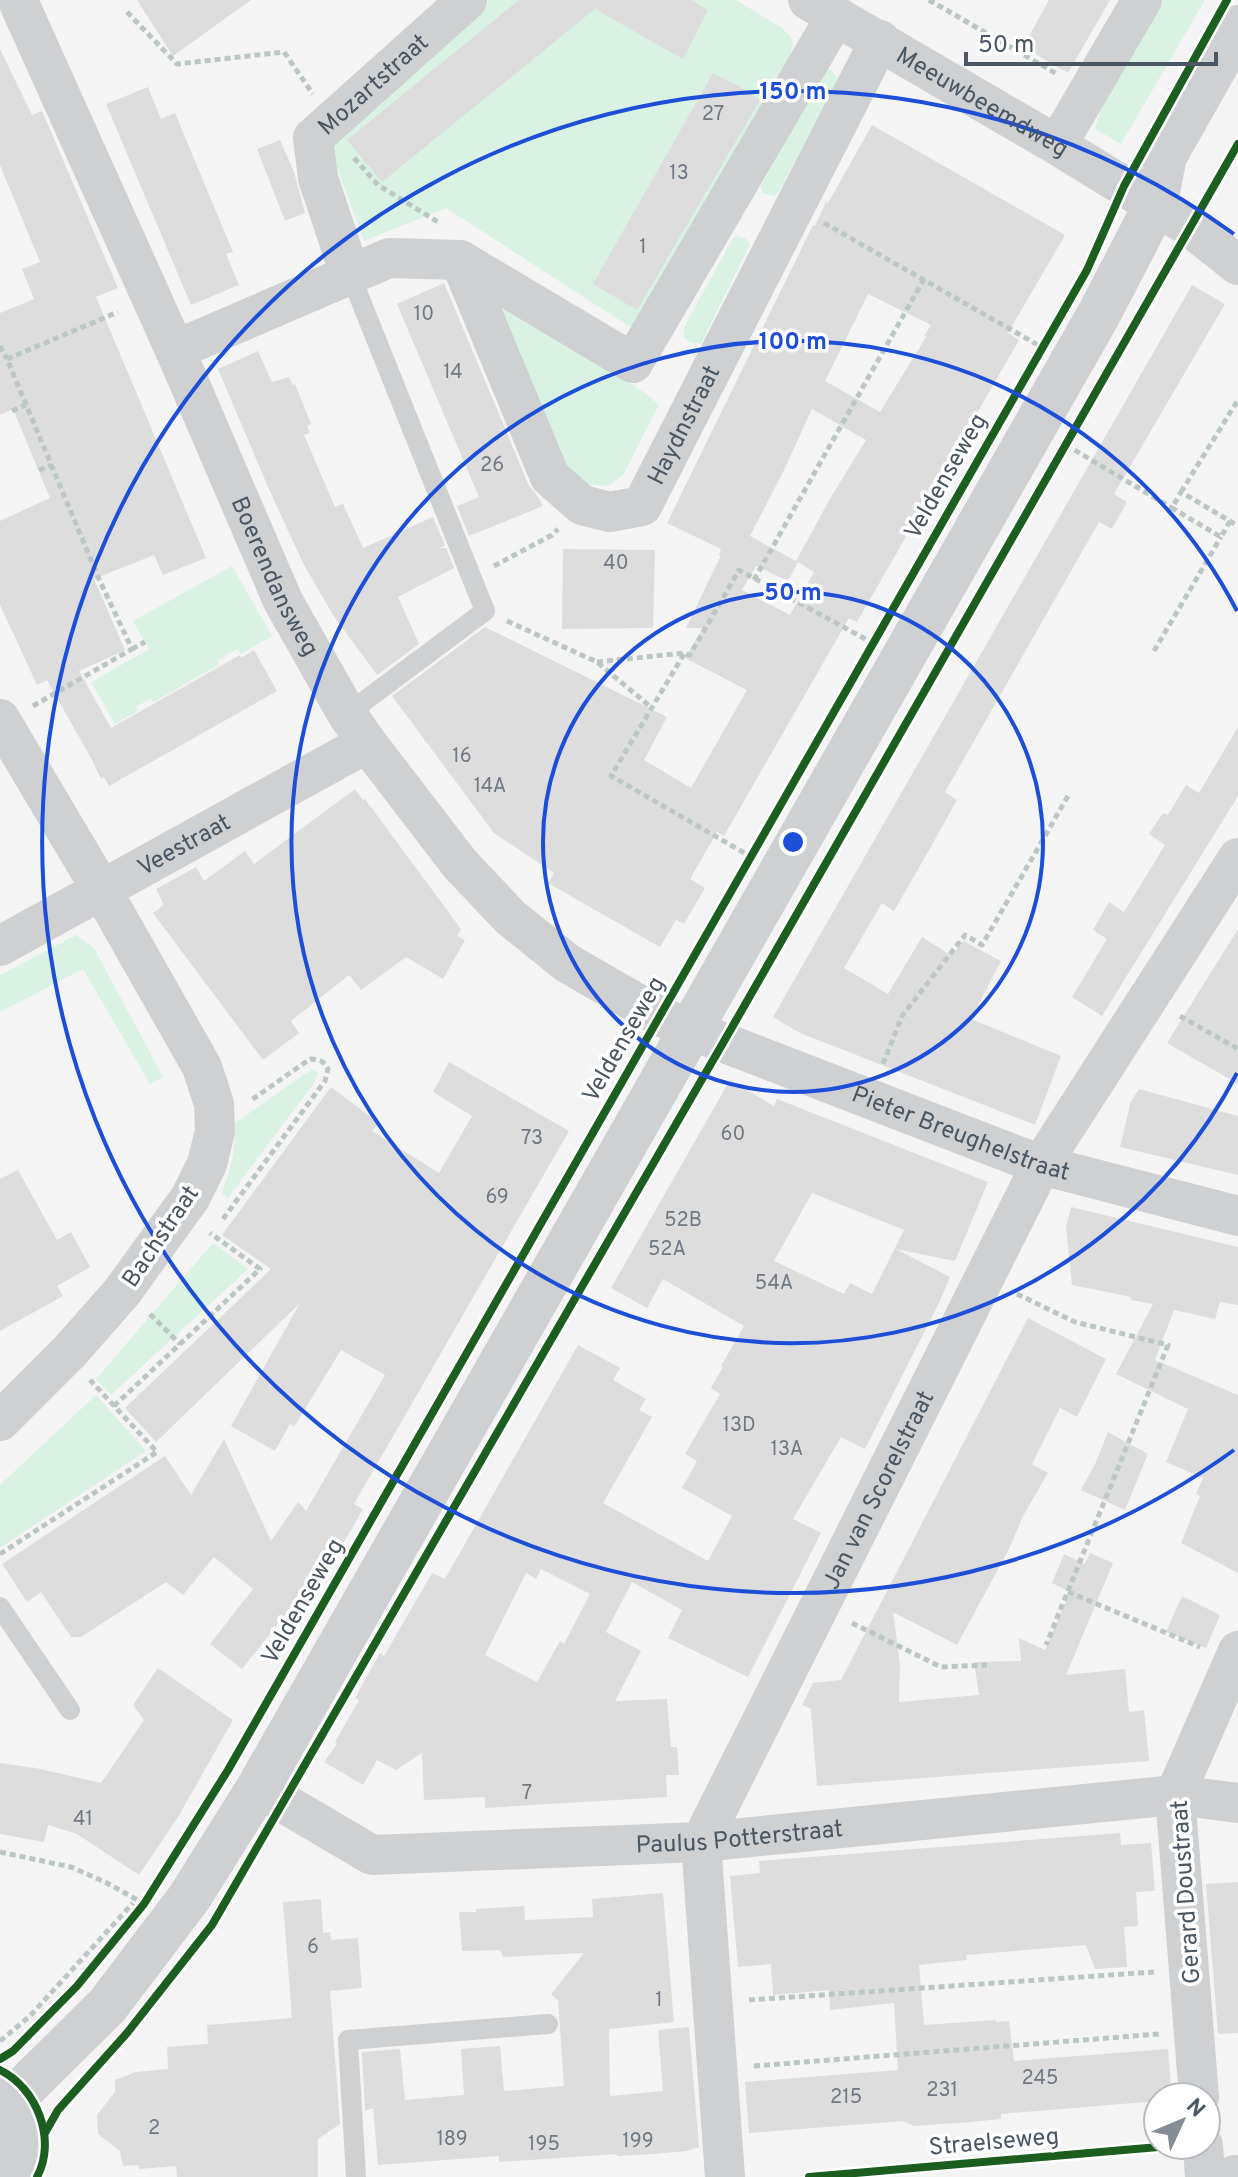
<svg xmlns="http://www.w3.org/2000/svg" width="1238" height="2177" font-family="Overpass,sans-serif">
	<style>
		.green { fill: #d9f2e3 }
		.building { fill: #ddddde; fill-rule: evenodd }
		.lines { fill: none; stroke-linecap: round; stroke-linejoin: round }
		.path { stroke: #bcc7c4; stroke-width: 5; stroke-dasharray: 6 4; stroke-linecap: butt }
		.service { stroke: #ced0d2; stroke-width: 20 }
		.minor { stroke: #ced0d2; stroke-width: 40 }
		.tertiary { stroke: #ced0d2; stroke-width: 44 }
		.cycleway-casing { stroke: #fff; stroke-width: 13 }
		.cycleway { stroke: #1b5e20; stroke-width: 8 }
		.ring { fill: none; stroke: #1d4ed8; stroke-width: 4 }
		.labels { text-anchor: middle; stroke-width: 7; stroke-linejoin: round; paint-order: stroke }
		.number-label { font-size: 20px; fill: #707881 }
		.street-label { font-size: 24px; fill: #4a5661; stroke: #fff }
		.centre { fill: #1d4ed8; stroke: #fff; stroke-width: 4 }
		.ring-label { font-size: 24px; text-anchor: middle; font-weight: bold; fill: #1d4ed8; stroke: #fff; stroke-width: 7; stroke-linejoin: round; paint-order: stroke }
	</style>
	<rect width="100%" height="100%" fill="#f4f4f4"/>
	<!-- green -->
	<path class="green" d="M489,0h247l46,28 8,8 3,9 -4,13 -148,276 -195,-126 -82,33 -36,-98z
		M1164,0h41l-84,144 -26,-15 8,-28z
		M826,70h5l9,12 -64,114 -14,-3 -1,-7 59,-113z
		M736,236l9,2 5,6 -49,100 -11,-2 -6,-5v-10l48,-87z
		M482,287l163,106 14,12 -36,70 -15,11 -31,-3 -18,-22z
		M232,566l40,70 -31,18 -4,-5 -19,11 2,4 -66,38 -3,-4 -15,9 2,4 -23,13 -24,-42 58,-33 -16,-28z
		M76,935l18,13 69,129 -13,7 -67,-115 -83,43v-37z
		M312,1069l6,4 -4,10 -86,115 -6,-5c9,-24 14,-44 13,-70z
		M213,1243l35,26 -137,126 -15,-16z
		M96,1395l50,56 -146,97v-63z"/>
	<!-- building -->
	<path class="building" d="M137,0h114l-78,56z
		M519,0h172l17,10 -25,49 -88,-50 -213,173 -35,-42z
		M1049,0h61l-42,73 -45,-26z
		M0,49l32,66 10,-4 76,177 -22,9 110,261 -43,17 -9,-20 -60,24 31,71 -46,21 32,57 129,-73 1,3 13,-8 23,41 -168,95 -5,-9 -3,2 -9,-19 -45,-80 -10,5 -37,-80v-84l50,-23 -37,-89 -13,6v-102l34,-14 -12,-30 18,-7 -40,-97z
		M713,73l20,11 1,-1 26,17 -123,210 -44,-26z
		M148,87l13,32 14,-6 58,139 -7,2 13,31 -48,20 -85,-201z
		M872,125l193,110 -57,98 11,7 -162,282 -8,-4 -125,218 -7,-4 -27,47 15,9 -21,36 -8,-4 -16,27 -112,-64 6,-10 -60,-40 -102,-137 93,-69 182,90 -23,43 47,28 56,-98 -62,-32 18,-30h-17l35,-73h-2l2,-6 -54,-26 146,-298 2,1 11,-24 2,1zM868,294l63,31 -7,11 2,1 -46,75 -55,-31zM812,409l54,31 -35,57 -35,64 -46,-25 34,-66zM798,562l16,10 -24,43 -48,-25 14,-24 32,15z
		M280,140l14,32 11,41 -20,8 -28,-72z
		M444,283l85,203 10,12 4,8 -74,30 -12,-30 22,-9 -82,-193z
		M1192,285l33,19 -111,190 13,8 -15,27 -13,-7 -154,270 12,8 -29,52 -34,59 -12,-8 -38,65 44,26 34,-57 30,19 11,-15 38,20 -30,58 90,37 -26,69 -235,-92 -27,-16z
		M258,351l14,31 17,-5 4,8 2,-1 16,40 -4,2 3,7 -6,2 31,72 8,-3 20,44 70,-31 12,29 -6,2h7l8,20 -56,29 21,47 -42,31 -44,-60 -30,-52 -35,-76 -50,-118z
		M563,549l92,1 -2,78 -91,1z
		M1238,727v69l-136,220 -30,-19 35,-58 -14,-9 16,-28 15,10 41,-67 -16,-11 14,-21 5,2 18,-30 13,8z
		M355,789l8,11 2,-1 96,130 -4,7 8,4 -22,39 -37,-22 -45,33 -12,-15 -58,46 8,12 -36,27 -110,-147 11,-8 -8,-16 40,-22 8,14 41,-30 9,13z
		M1238,929v155l-71,-41z
		M449,1062l120,69 -215,373 9,5 -49,85 -7,-6 -65,81 -32,-25 43,-55 -39,-32 -31,38 -17,-13 -85,55h-10l-30,-45 -14,10 -25,-38 163,-108 26,39 33,-56 47,102 27,-39 8,9 79,-136 -44,-25 -47,77 -4,-3 -15,27 -44,-25 69,-123 -144,139 -31,-34 146,-139 -49,-34 109,-148 48,36 -7,8 67,42 33,-57 -39,-24z
		M730,1080l44,26 3,-7 211,83 -33,79 -59,-12 54,28 -11,26 -74,146 -24,-12 -48,82 28,14 -73,144 -80,-39 14,-28 -50,-28 -26,50 35,19 -26,50 52,-2 4,48h6l2,28h-13l1,22 -182,11v-11l-61,3 -2,-47 -26,17 -19,-10 -14,25 -39,-23 13,-18 -2,-2 24,-42 -4,-2 25,-45 4,3 48,-83 13,6 133,-234 42,23 -7,12 33,19 -7,11 13,7 -49,86 105,58 24,-45 -50,-28 15,-27 -12,-7 35,-60 -9,-6 12,-21 -2,-1 23,-40 -81,-47 -16,29 -36,-20zM812,1193l92,37 -32,64 -22,-11 -6,11 -70,-33zM541,1569l49,25 -26,50 -4,-3 -23,41 -52,-27 41,-82 10,6z
		M1139,1089l99,27v59l-118,-28 11,-46z
		M18,1170l39,70 14,-8 19,35 -33,19 6,10 -63,35v-152z
		M1071,1207l167,40v58l-18,-3 -5,17 -41,-9 -19,50 83,35v178l-57,-30 19,-47 -4,-2 7,-16 -37,-16 22,-53 -72,-35 37,-70 -22,-4v-3l-59,-12 -6,-58z
		M1028,1318l78,41 -29,58 -17,-9 -28,56 16,9 -25,43 -14,33 -52,96 -64,-33 7,52 -1,38 80,-7 -5,-33 47,-1 -2,-23 26,12 25,-58 -18,-9 12,-29 21,10 5,-11 23,10 -47,112 59,-6 4,43 15,-2 5,51 -332,25 -6,-77 -9,-4 11,-22 28,-3z
		M1108,1432l40,22 -23,56 -44,-20 15,-28z
		M1182,1596l38,19 -14,33 -40,-16z
		M158,1668l75,52 -55,97 -39,58 -62,-41 -29,-9 -4,17 -44,-8v-71l36,5 65,15 43,-63 -11,-15z
		M1120,1833l1,12 30,-2 4,48 -19,1 2,34 -14,1 3,40 -32,2 -9,-24 -120,10 1,5 -48,5 5,60 72,-5v2l13,-1 5,40 154,-12 4,48h-14v4l-157,13v5l-30,3 -57,4 -11,-5 -154,12 -4,-51 153,-12 -4,-67 -64,7 -1,-20 -56,5 -2,-31 -33,3 -8,-91 30,-3 -1,-12z
		M1238,1882v151l-20,1 -12,-150z
		M663,1893l11,129 -65,7 1,67 53,-5 -5,-61 31,-3 10,120 -12,4 -35,3 -35,2v-2l-118,8v-6l-121,9 -5,-57 -8,3 -3,-59 38,-3 5,51 59,-5 -3,-46 39,-3 4,45 60,-5 -6,-86 -7,-6 33,-41 -81,4 -3,-7 -38,1 -3,-39h17v-3l48,-3 1,14 68,-3 -1,-18z
		M321,1899l2,34 7,-1 1,8 27,-2 4,50 -32,3 10,133 -22,15v38h-141l-1,-11 -37,3v-4l-16,1 -3,-15 -22,-17 -1,-19 18,-23v-12l21,-8 32,-3 -1,-22 41,-3 -1,-19 85,-7 -9,-116z"/>
	<g class="lines">
		<!-- path -->
		<path class="path" d="M929,0l128,74
			M127,12l50,52 107,-12 29,42
			M354,158l24,27 60,37
			M824,223l214,122
			M0,346l7,13
			M12,411l14,-6
			M1066,445l106,63
			M39,470l12,-5
			M1181,492l57,-92
			M1230,521l-9,16 -49,-29 9,-16 49,29 8,5
			M494,566l58,-31 6,-6
			M754,580l170,-301
			M507,621l90,41 55,46
			M132,649l13,-7
			M1154,651l67,-114
			M684,654l-73,122 135,78
			M597,662l87,-9 6,2 49,-85 130,71
			M33,706l99,-57 -33,-70 -92,-220 111,-47
			M1180,1016l58,33
			M883,1064l19,-48 63,-81 17,10 86,-149
			M223,1219l102,-138 3,-12c-4,-8 -9,-10 -18,-10l-60,42
			M1017,1294l58,28 93,23 -122,300
			M150,1314l30,30
			M114,1406l146,-137 -50,-36
			M0,1554l157,-102 -67,-72
			M1068,1592l132,55
			M852,1623l89,44 46,-2
			M0,1852l71,15 36,16 34,19
			M749,2000l405,-28
			M0,2041l29,-24 104,-114
			M754,2066l405,-32"/>
		<!-- service -->
		<path class="service" d="M347,714l138,-103 -135,-337
			M0,1607l70,103
			M356,2177l-8,-137 200,-16"/>
		<!-- minor -->
		<g class="minor">
			<path id="s1" d="M808,0l249,145 133,82 48,38"/>
			<path id="s2" d="M18,1l157,349 108,251 64,113 20,29 93,121 50,53 57,46 92,53 32,14 350,135 197,51"/>
			<path d="M1057,145l85,-145"/>
			<path id="s3" d="M460,260l90,217 32,28 28,7 32,-6 238,-466"/>
			<path id="s4" d="M350,274l-32,-96 -5,-40 154,-138"/>
			<path d="M175,350l214,-92 71,2 173,103 203,-347"/>
			<path d="M0,719l101,170 101,178 12,37 1,27 -8,33 -17,34 -68,94 -52,59 -70,70"/>
			<path id="s5" d="M0,946l367,-203"/>
			<path id="s6" d="M258,1788l114,67 329,-13 474,-47 63,8"/>
			<path d="M1199,2097l-24,-302 63,-144"/>
			<path d="M1203,2145l2,32"/>
			<path id="s7" d="M725,2177l-24,-335 340,-677 197,-307"/>
		</g>
		<!-- tertiary -->
		<path class="tertiary" d="M0,2100c23,19 25,54 6,77
			M4,2103l20,-15 83,-82 82,-108 69,-110 841,-1474 56,-108 10,-50 73,-129
			M1235,2177h3"/>
		<!-- cycleway casing -->
		<g class="cycleway-casing">
			<path id="cycleway" d="M0,2059l13,-8 64,-65 67,-82 84,-134 859,-1500 37,-84 103,-186
				M0,2070c37,18 57,70 37,107
				M45,2133l13,-23 69,-77 85,-108 511,-882 515,-899
				M809,2177l373,-32"/>
		</g>
		<!-- cycleway -->
		<use href="#cycleway" class="cycleway"/>
	</g>
	<!-- distance rings -->
	<g class="ring">
		<circle cx="793" cy="842" r="250"/>
		<path d="M1237 1073A501 501 0 1 1 1237 611"/>
		<path d="M1234 1450A751 751 0 1 1 1234 234"/>
	</g>
	<g class="labels">
		<!-- number labels -->
		<g class="number-label">
			<text x="713" y="120">27</text>
			<text x="679" y="179">13</text>
			<text x="643" y="253">1</text>
			<text x="424" y="320">10</text>
			<text x="453" y="378">14</text>
			<text x="492" y="471">26</text>
			<text x="616" y="569">40</text>
			<text x="462" y="762">16</text>
			<text x="490" y="792">14A</text>
			<text x="733" y="1140">60</text>
			<text x="532" y="1144">73</text>
			<text x="497" y="1203">69</text>
			<text x="683" y="1226">52B</text>
			<text x="667" y="1255">52A</text>
			<text x="774" y="1289">54A</text>
			<text x="739" y="1431">13D</text>
			<text x="787" y="1455">13A</text>
			<text x="527" y="1799">7</text>
			<text x="83" y="1825">41</text>
			<text x="313" y="1953">6</text>
			<text x="659" y="2006">1</text>
			<text x="1040" y="2084">245</text>
			<text x="942" y="2096">231</text>
			<text x="846" y="2103">215</text>
			<text x="154" y="2134">2</text>
			<text x="452" y="2145">189</text>
			<text x="638" y="2147">199</text>
			<text x="544" y="2150">195</text>
		</g>
		<!-- street labels -->
		<g class="street-label">
			<text dy="8" stroke="none"><textPath href="#s4" startOffset="222">Mozartstraat</textPath></text>
			<text dy="8" stroke="none"><textPath href="#s1" startOffset="202">Meeuwbeemdweg</textPath></text>
			<text dy="8" stroke="none"><textPath href="#s3" startOffset="430">Haydnstraat</textPath></text>
			<text transform="translate(945 476) rotate(-60)" y="8">Veldenseweg</text>
			<text dy="8" stroke="none"><textPath href="#s2" startOffset="630">Boerendansweg</textPath></text>
			<text dy="8" stroke="none"><textPath href="#s5" startOffset="210">Veestraat</textPath></text>
			<text transform="translate(623 1039) rotate(-60)" y="8">Veldenseweg</text>
			<text dy="8" stroke="none"><textPath href="#s2" startOffset="1550">Pieter Breughelstraat</textPath></text>
			<text transform="translate(160 1236) rotate(-56)" y="8">Bachstraat</text>
			<text dy="8" stroke="none"><textPath href="#s7" startOffset="730">Jan van Scorelstraat</textPath></text>
			<text transform="translate(302 1601) rotate(-60)" y="8">Veldenseweg</text>
			<text dy="8" stroke="none"><textPath href="#s6" startOffset="500">Paulus Potterstraat</textPath></text>
			<text transform="translate(1185 1892) rotate(-94)" y="8">Gerard Doustraat</text>
			<text transform="translate(994 2141) rotate(-5)" y="8">Straelseweg</text>
		</g>
	</g>
	<circle cx="793" cy="842" r="12" class="centre"/>
	<g class="ring-label">
		<text x="793" y="99">150 m</text>
		<text x="793" y="349">100 m</text>
		<text x="793" y="600">50 m</text>
	</g>
	<!-- north arrow -->
	<g transform="translate(1182 2121) rotate(46)"><circle r="38" fill="#ffffff" stroke="#b7bbc0" stroke-width="2"/>
	<path d="M0-6L14 30L0 20L-14 30Z" fill="#868d94"/>
	<text y="-12" font-size="22" font-weight="bold" text-anchor="middle" fill="#4a5661">N</text>
	</g>
	<!-- scale -->
	<path d="M966 52v12h250v-12" fill="none" stroke="#4a5661" stroke-width="4"/>
	<text x="978" y="52" font-size="24" fill="#4a5661" stroke="#ffffff" stroke-width="6" paint-order="stroke">50 m</text>
</svg>
